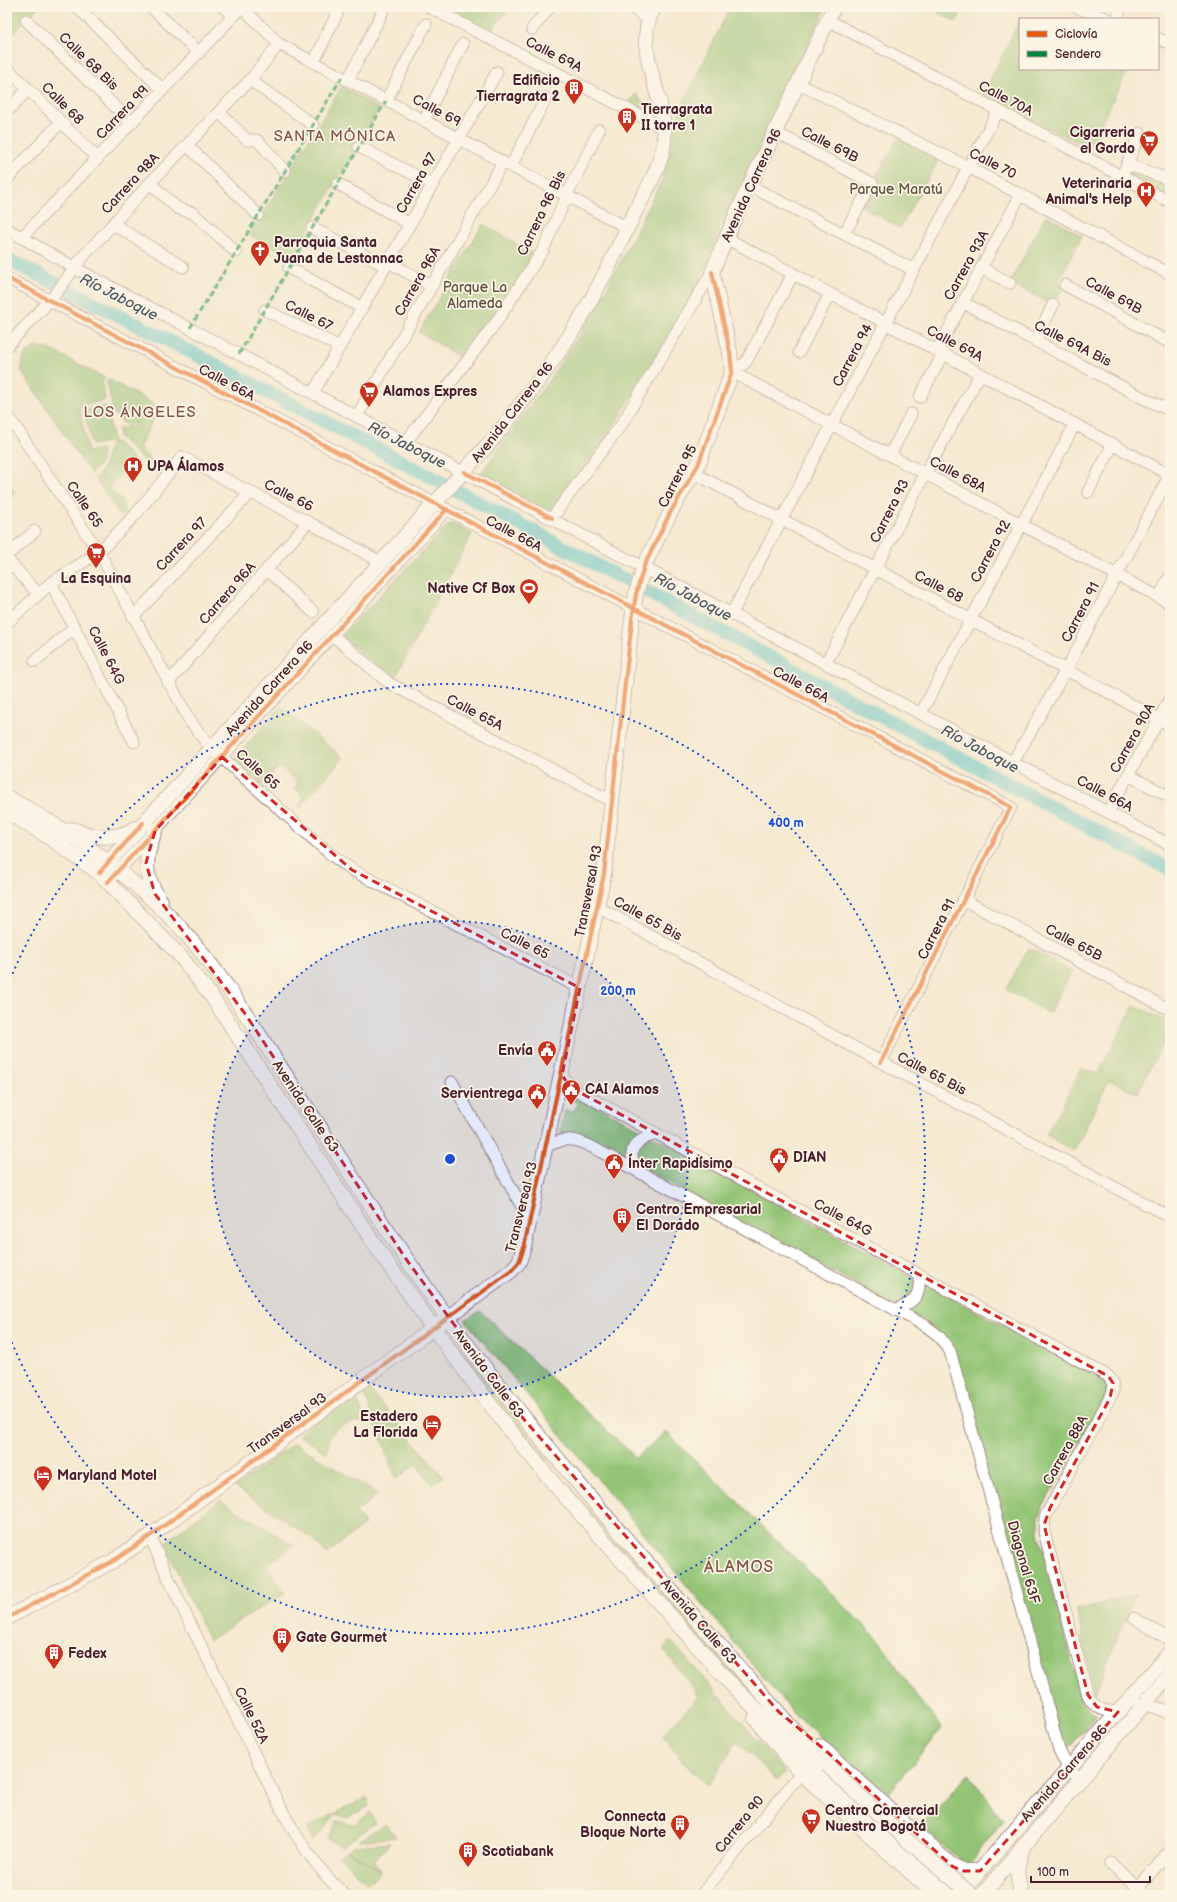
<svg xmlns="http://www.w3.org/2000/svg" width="1177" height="1902" font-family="'Balsamiq Sans',sans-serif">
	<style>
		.green { fill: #93c474; stroke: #6e7250 }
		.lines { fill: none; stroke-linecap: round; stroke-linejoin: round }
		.river { stroke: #54c2c8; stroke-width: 14 }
		.minor-casing { stroke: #a0847e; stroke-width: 13 }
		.major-casing { stroke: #a0847e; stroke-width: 16 }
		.minor { stroke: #fff; stroke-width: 11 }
		.major { stroke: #fff; stroke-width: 14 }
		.major-bridge-casing { stroke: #a0847e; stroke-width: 16; stroke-linecap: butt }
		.major-bridge { stroke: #fff; stroke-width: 14 }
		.quiet { stroke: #00873e; stroke-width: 3; stroke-dasharray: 6 3; stroke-linecap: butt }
		.cycleway-casing { stroke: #fcf5e5; stroke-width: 6 }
		.cycleway { stroke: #e8590c; stroke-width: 4 }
		.marked { fill: none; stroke: #d62828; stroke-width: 3; stroke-dasharray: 8 5; stroke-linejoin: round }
		.ring { fill: none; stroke: #1d4ed8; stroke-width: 2; stroke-dasharray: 2 4 }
		.labels { text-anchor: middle; stroke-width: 3.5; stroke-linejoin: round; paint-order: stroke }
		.street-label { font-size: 14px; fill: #4a1f2b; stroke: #fcf5e5 }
		.poi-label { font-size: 14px; font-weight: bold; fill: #4a1f2b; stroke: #fcf5e5; text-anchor: start }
		.park-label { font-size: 14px; fill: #605141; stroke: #fcf5e5 }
		.neighbourhood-label { font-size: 15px; letter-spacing: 1px; fill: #835545; stroke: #fcf5e5 }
		.water-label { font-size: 15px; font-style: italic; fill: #4e5862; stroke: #fcf5e5 }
		.quarter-label { font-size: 16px; letter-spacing: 1px; fill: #835545; stroke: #fcf5e5 }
		.centre { fill: #1d4ed8; stroke: #fcf5e5; stroke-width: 2 }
		.ring-label { font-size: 12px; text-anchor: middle; font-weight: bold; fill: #1d4ed8; stroke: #fcf5e5; stroke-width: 3.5; stroke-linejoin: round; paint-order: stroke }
	</style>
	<rect width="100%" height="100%" fill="#fcf5e5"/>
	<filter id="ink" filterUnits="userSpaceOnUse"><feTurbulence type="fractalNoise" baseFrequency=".025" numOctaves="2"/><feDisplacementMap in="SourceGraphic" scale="8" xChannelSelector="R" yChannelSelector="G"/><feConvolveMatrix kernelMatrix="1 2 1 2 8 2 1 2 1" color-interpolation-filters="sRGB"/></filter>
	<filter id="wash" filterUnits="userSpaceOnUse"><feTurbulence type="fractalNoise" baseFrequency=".012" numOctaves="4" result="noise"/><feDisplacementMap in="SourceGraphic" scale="16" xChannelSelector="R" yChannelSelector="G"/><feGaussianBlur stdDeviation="0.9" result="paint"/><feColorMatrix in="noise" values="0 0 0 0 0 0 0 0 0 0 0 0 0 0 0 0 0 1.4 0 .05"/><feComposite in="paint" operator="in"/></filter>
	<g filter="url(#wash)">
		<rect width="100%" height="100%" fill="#f5ead2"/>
		<!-- green -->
		<path class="green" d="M7,7h31l-31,33z
			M459,7h51l-21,26 -35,-19z
			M730,7h96l-105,222 -25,61 -83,137 -30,43 -34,41 -67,-33 -1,-5 68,-93 44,-65 69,-135 19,-72z
			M941,7h23l-8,15 -18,-9z
			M1020,19v50h102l5,3 -38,76 -107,-52z
			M342,86l37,23 -87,148 -42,-22z
			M636,94l9,11 -8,7 -9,-10z
			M901,134l41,20 -42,74 -41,-23z
			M1130,170l40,16v12l-42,-23z
			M1046,215l36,21 -24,45 7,4 -12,20 -43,-22z
			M483,224l51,30 -39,66 -32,39 -44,-27z
			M36,347l14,2 55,29 -3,4 3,18 -26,6 9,46 14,-3 -1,13 -10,12 -69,-102c-1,-13 2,-20 14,-25z
			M108,379l51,28 -20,41 24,23 -5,3 -39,-37 -1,-8 15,-2 3,-4v-7l-1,7 -8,3 -6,-5 1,-7 -5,2 -3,-2 -7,-32z
			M106,406l7,35 -21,4 -8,-35z
			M116,442l18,17 -25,28 15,16 -2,3 4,7 -5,3 -26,-38c12,-9 9,-23 16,-35z
			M7,481l9,13 -9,8z
			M452,524l20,10 -77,144 -11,-5 -43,-37 107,-111z
			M281,706l62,52 -43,49 -1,-1 5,-9 -10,-9 4,-6 -19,-16 -17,19 -23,-20 -4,-7z
			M1029,948l43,24 -23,41 -43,-23z
			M1134,1005l36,18v7l-33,63 -28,-13 -35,71 -28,-16 36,-67 16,6z
			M571,1092l536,290 3,7 -67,118 -4,11v15l43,169 9,10 7,3 -33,36 -115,-408 -31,-25 -336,-182 -12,-3 -11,2 5,-26 7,4 6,-9 -9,-7z
			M480,1311l156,147 30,-26 212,207 42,62 22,27 -54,66 -94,-80 -329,-394z
			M458,1344l90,115 -4,3 -44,-53 -47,-61z
			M369,1389l74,88 -11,8 -16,-21 -20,15 -32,-86z
			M354,1392l12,30c-16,0 -31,1 -37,18 -1,5 -1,9 -2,13l-29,-18z
			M294,1443l84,51 -22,18 9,12 -38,30 -14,-15 -78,-52z
			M566,1486l29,30 6,2 212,242 -81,-84 -168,-189z
			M220,1500l73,45 -26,20 18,28 -76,47 -45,-97z
			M1135,1595l-41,100 -17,-85z
			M670,1640l116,133 -9,8 -40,-40 -28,45c-18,-13 -32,-32 -47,-50l37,-40 -36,-47z
			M969,1774l34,46 -32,42h-9l-41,-36z
			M367,1797l2,9 -22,12 -11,-4 -23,27 -6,-13z
			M370,1812l5,11 -33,24 -15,-8 10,-18 18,4z
			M385,1824l11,13 -37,4z
			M390,1843l-16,18 6,9 -32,-20 5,-4z
			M347,1850l34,22 -13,11 -9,-7 -20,-20z"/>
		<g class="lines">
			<!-- river -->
			<path class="river" d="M7,259l186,94 240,125 737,392"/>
		</g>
	</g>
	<g filter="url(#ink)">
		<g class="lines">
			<!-- minor casing -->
			<g class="minor-casing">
				<path id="minor" d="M77,7l86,83
					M151,7l48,46
					M223,7l11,9
					M242,7l37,37 349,184
					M429,7l235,121
					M632,7l16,13
					M1076,7l32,12
					M1117,19l4,-12
					M26,20l106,103
					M828,20l342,182
					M532,29l18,-22
					M1158,39l12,4
					M314,62l26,-55
					M7,68l91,91
					M250,80l63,45
					M348,80l37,-73
					M799,84l169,83 202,107
					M386,101l40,-77
					M7,112l21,-23
					M219,112l28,28h9l4,3 25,28
					M424,120l39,-76
					M775,132l97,51 -28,51
					M187,145l71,70
					M359,147l74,37
					M1127,164l43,16
					M511,166l35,-68
					M1122,176l18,-43
					M7,179l54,-57
					M150,183l27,25 16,5 43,39
					M338,184l72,40
					M750,186l164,84
					M113,224l70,43
					M312,228l74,38
					M7,229l68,39 1095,577
					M22,237l220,-230
					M726,238l444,237
					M388,262l44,24
					M289,268l73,40
					M981,268l29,15
					M793,274l-47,88 -14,10 438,231
					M7,278l1004,529 -130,255
					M1065,285l105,58
					M962,302l185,98 23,10
					M265,310l75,37
					M1035,341l18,-36
					M7,346l47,-50 27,-37 69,-76 100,-103 29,-36
					M937,351l84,-157
					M799,352l31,-58
					M313,393l184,-321
					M920,397l23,-43
					M7,414l93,140 90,167 19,25 121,108 22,16 228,118
					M357,416l146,-254
					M406,442l91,-121 46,-71 24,-55 32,-65
					M890,455l21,-41
					M694,473l476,252
					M1088,492l25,-48
					M552,518l69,-93 91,-153
					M7,555l28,-24
					M7,559l31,35
					M267,570l46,42
					M51,583l83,159
					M1159,597l11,-21
					M732,613l266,-502
					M133,617l118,-125
					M7,623l44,-40 48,-31 36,-37 47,-58 126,65 73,40
					M332,635l57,48 224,119
					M35,661l40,-34
					M826,663l99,-189 55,-100
					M168,683l140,-161
					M921,713l154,-289
					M1013,762l53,-92 104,-195
					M1128,775l42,22
					M1108,812l62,-113
					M108,882l339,-373
					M964,900l206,110
					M598,907l283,155 289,155
					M562,1075l6,9 11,8 529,284 5,7v9l-68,125 -1,15 44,163c7,14 15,16 30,17
					M452,1082l78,139
					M547,1146c19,-9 26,-8 45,1l334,179 13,10 11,15c37,133 74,266 109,399l9,18 13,11
					M640,1172c-17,-21 -5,-32 17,-38
					M895,1310c20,-9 26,-13 24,-35
					M150,1536c26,63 58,123 88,184 30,61 56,129 107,175
					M1134,1618l36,22
					M1138,1704h6l26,9
					M1110,1863l28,24
					M701,1895l100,-122
					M1132,1895l38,-45"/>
			</g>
			<!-- major casing -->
			<g class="major-casing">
				<path id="major" d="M7,797c63,34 120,75 170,127 41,44 73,97 106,147 59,89 115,180 178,265 106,143 228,273 344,407l22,22
					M7,812l43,26 49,35 28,28 54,56 31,40 163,248 55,79 77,103 48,58 173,196 93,93 78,74 56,47
					M72,829c23,9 42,12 64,-1
					M155,831c-11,28 -12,45 6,70
					M103,868l392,-431c33,-41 65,-83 91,-128 18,-32 34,-65 49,-97 10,-20 24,-42 28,-64 9,-49 -34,-93 -9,-141
					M7,1618l106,-57 37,-25 361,-265 8,-9 5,-15 80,-373 28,-254 4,-26 8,-28 26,-53 28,-48 34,-93 -2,-20 -18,-80 27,-64 95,-201
					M755,1718l46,55 126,114 7,8
					M820,1746l132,120 10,5h18
					M959,1895l211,-243
					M982,1895l188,-221
					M1021,1895l-4,-24 5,-21"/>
			</g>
			<!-- minor -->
			<use href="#minor" class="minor"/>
			<!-- major -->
			<use href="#major" class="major"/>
			<!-- major-bridge casing -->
			<g class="major-bridge-casing">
				<path id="major-bridge" d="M827,1765l81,76 64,54"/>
			</g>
			<!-- major-bridge -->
			<use href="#major-bridge" class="major-bridge"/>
			<!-- quiet -->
			<path class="quiet" d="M190,328l152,-251
				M239,354l147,-253"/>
			<!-- cycleway casing -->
			<g class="cycleway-casing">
				<path id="cycleway" d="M7,278l1004,529 -130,255
					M464,472l88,46
					M99,873l44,-50
					M108,882l339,-373
					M7,1618l106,-57 37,-25 361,-265 8,-9 5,-15 80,-373 28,-254 4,-26 8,-28 26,-53 28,-48 34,-93 -2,-20 -18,-80"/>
			</g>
			<!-- cycleway -->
			<use href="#cycleway" class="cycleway"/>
		</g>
	</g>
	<!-- marked area -->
	<path d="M0 0H1177V1902H0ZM222,757l130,113 228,118 -18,87 4,6 13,11 529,284 5,7 -3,15 -60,110 -6,17 44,170 9,12 21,5 -138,159h-18l-10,-5 -127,-116 -46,-38 -257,-295 -116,-158 -160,-244 -91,-121 -9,-31 9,-32z" fill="#f5ead2" fill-opacity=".55" fill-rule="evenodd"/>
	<path class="marked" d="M222,757l130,113 228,118 -18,87 4,6 13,11 529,284 5,7 -3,15 -60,110 -6,17 44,170 9,12 21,5 -138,159h-18l-10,-5 -127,-116 -46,-38 -257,-295 -116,-158 -160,-244 -91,-121 -9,-31 9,-32z"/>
	<!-- distance rings -->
	<circle cx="450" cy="1159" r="238" fill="#1d4ed8" fill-opacity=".12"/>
	<g class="ring">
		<circle cx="450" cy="1159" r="238"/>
		<path d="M8 985A475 475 0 1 1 8 1333"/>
	</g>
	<!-- icons -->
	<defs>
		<g id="building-pin" transform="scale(1)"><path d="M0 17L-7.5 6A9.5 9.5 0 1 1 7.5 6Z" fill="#c8321e" stroke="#fcf5e5"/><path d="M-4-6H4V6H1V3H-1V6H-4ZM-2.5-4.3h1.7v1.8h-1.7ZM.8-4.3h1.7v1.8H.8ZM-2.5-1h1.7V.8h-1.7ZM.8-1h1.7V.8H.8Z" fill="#fff"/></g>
		<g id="supermarket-pin" transform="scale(1)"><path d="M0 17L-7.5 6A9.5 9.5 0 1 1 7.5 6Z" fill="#c8321e" stroke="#fcf5e5"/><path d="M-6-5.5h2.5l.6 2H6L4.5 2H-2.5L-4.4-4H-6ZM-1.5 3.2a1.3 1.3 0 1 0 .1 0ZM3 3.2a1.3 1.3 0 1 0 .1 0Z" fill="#fff"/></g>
		<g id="hospital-pin" transform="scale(1)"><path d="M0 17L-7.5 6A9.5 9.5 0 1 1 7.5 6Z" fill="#c8321e" stroke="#fcf5e5"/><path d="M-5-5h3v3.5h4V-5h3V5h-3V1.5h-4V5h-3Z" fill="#fff"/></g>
		<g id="church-pin" transform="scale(1)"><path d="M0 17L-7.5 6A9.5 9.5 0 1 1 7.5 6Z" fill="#c8321e" stroke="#fcf5e5"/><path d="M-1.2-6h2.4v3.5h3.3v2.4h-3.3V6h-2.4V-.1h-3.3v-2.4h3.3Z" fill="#fff"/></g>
		<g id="stadium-pin" transform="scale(1)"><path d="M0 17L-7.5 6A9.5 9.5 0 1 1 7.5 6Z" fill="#c8321e" stroke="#fcf5e5"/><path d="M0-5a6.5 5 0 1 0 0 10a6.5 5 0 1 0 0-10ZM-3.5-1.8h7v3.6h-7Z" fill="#fff"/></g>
		<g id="civic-pin" transform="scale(1)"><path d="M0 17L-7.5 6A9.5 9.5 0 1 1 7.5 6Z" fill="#c8321e" stroke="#fcf5e5"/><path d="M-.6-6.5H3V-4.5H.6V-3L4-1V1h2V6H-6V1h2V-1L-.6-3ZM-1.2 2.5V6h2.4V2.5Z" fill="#fff"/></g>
		<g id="hotel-pin" transform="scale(1)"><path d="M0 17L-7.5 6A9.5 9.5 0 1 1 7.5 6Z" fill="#c8321e" stroke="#fcf5e5"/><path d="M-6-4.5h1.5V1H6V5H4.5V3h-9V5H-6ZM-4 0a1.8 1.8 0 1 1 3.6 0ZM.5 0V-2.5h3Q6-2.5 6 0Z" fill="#fff"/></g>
	</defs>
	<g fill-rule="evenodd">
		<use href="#building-pin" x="574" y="88"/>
		<use href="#building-pin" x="627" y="117"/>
		<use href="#supermarket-pin" x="1149" y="140"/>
		<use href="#hospital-pin" x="1146" y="191"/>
		<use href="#church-pin" x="260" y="250"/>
		<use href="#supermarket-pin" x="369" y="391"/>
		<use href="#hospital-pin" x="133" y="466"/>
		<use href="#supermarket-pin" x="96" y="552"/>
		<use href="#stadium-pin" x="529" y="588"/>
		<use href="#civic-pin" x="547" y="1050"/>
		<use href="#civic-pin" x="571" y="1089"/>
		<use href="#civic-pin" x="537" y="1093"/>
		<use href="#civic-pin" x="779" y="1157"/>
		<use href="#civic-pin" x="614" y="1163"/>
		<use href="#building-pin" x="622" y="1217"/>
		<use href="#hotel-pin" x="432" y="1424"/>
		<use href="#hotel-pin" x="43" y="1475"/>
		<use href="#building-pin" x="282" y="1637"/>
		<use href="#building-pin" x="54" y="1653"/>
		<use href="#supermarket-pin" x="811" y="1818"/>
		<use href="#building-pin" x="680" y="1824"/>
		<use href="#building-pin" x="468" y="1851"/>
	</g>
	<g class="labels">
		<!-- street labels -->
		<g class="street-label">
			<text transform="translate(554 54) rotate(27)" y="5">Calle 69A</text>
			<text transform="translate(89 61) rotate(44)" y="5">Calle 68 Bis</text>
			<text transform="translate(1006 98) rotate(28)" y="5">Calle 70A</text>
			<text transform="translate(63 103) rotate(45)" y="5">Calle 68</text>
			<text transform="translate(437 110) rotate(28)" y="5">Calle 69</text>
			<text transform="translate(122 112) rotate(-46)" y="5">Carrera 99</text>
			<text transform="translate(830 144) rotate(27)" y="5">Calle 69B</text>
			<text transform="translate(993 163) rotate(27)" y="5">Calle 70</text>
			<text transform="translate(130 183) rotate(-47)" y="5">Carrera 98A</text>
			<text transform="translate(416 183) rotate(-60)" y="5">Carrera 97</text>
			<text transform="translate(751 185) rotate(-65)" y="5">Avenida Carrera 96</text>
			<text transform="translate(541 213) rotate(-64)" y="5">Carrera 96 Bis</text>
			<text transform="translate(966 265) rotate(-61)" y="5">Carrera 93A</text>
			<text transform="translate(417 281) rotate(-60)" y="5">Carrera 96A</text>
			<text transform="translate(1114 295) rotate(29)" y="5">Calle 69B</text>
			<text transform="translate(309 315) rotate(27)" y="5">Calle 67</text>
			<text transform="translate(955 343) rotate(28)" y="5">Calle 69A</text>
			<text transform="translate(1073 343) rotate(27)" y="5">Calle 69A Bis</text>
			<text transform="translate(852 355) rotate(-62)" y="5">Carrera 94</text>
			<text transform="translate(227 382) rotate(28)" y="5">Calle 66A</text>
			<text transform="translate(512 412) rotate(-52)" y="5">Avenida Carrera 96</text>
			<text transform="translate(958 474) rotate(28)" y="5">Calle 68A</text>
			<text transform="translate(677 476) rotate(-63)" y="5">Carrera 95</text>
			<text transform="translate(289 495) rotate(27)" y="5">Calle 66</text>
			<text transform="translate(85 504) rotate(56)" y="5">Calle 65</text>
			<text transform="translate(889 511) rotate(-63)" y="5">Carrera 93</text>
			<text transform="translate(514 533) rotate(28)" y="5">Calle 66A</text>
			<text transform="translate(181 544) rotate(-47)" y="5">Carrera 97</text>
			<text transform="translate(990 551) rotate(-62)" y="5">Carrera 92</text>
			<text transform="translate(939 586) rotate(28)" y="5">Calle 68</text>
			<text transform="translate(227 593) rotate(-49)" y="5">Carrera 96A</text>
			<text transform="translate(1080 612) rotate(-62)" y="5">Carrera 91</text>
			<text transform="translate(107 655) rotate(63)" y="5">Calle 64G</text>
			<text transform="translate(801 684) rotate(28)" y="5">Calle 66A</text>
			<text transform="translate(269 688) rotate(-48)" y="5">Avenida Carrera 96</text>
			<text transform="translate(475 712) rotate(28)" y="5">Calle 65A</text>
			<text transform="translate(1132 738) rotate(-61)" y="5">Carrera 90A</text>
			<text transform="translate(258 769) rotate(42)" y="5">Calle 65</text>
			<text transform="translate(1105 793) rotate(28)" y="5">Calle 66A</text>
			<text transform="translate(588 891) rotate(-79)" y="5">Transversal 93</text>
			<text transform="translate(648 918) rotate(29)" y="5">Calle 65 Bis</text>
			<text transform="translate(936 929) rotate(-63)" y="5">Carrera 91</text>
			<text transform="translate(1074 942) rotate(28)" y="5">Calle 65B</text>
			<text transform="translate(525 943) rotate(27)" y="5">Calle 65</text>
			<text transform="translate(932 1073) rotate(28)" y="5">Calle 65 Bis</text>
			<text transform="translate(306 1106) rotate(56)" y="5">Avenida Calle 63</text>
			<text transform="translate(521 1207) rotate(-76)" y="5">Transversal 93</text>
			<text transform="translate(843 1217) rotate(28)" y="5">Calle 64G</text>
			<text transform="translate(489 1373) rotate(53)" y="5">Avenida Calle 63</text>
			<text transform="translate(287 1423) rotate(-36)" y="5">Transversal 93</text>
			<text transform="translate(1065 1450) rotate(-61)" y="5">Carrera 88A</text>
			<text transform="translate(1024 1562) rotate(74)" y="5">Diagonal 63F</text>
			<text transform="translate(699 1621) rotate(49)" y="5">Avenida Calle 63</text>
			<text transform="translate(252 1715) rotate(64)" y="5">Calle 52A</text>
			<text transform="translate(1064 1773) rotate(-49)" y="5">Avenida Carrera 86</text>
			<text transform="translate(739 1824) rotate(-51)" y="5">Carrera 90</text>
		</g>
		<!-- poi labels -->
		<g class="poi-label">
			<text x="560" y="85" text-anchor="end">Edificio<tspan x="560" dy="16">Tierragrata 2</tspan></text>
			<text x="641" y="114">Tierragrata<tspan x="641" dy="16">II torre 1</tspan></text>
			<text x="1135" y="137" text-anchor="end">Cigarreria<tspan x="1135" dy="16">el Gordo</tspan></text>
			<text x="1132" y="188" text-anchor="end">Veterinaria<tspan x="1132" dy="16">Animal's Help</tspan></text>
			<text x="274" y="247">Parroquia Santa<tspan x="274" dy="16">Juana de Lestonnac</tspan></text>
			<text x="383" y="396">Alamos Expres</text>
			<text x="147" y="471">UPA Álamos</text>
			<text x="96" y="583" text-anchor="middle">La Esquina</text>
			<text x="515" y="593" text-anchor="end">Native Cf Box</text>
			<text x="533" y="1055" text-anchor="end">Envía</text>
			<text x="585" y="1094">CAI Alamos</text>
			<text x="523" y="1098" text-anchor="end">Servientrega</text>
			<text x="793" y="1162">DIAN</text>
			<text x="628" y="1168">Ínter Rapidísimo</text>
			<text x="636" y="1214">Centro Empresarial<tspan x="636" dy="16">El Dorado</tspan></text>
			<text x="418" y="1421" text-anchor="end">Estadero<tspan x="418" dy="16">La Florida</tspan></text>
			<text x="57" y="1480">Maryland Motel</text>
			<text x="296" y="1642">Gate Gourmet</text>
			<text x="68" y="1658">Fedex</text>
			<text x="825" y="1815">Centro Comercial<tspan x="825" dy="16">Nuestro Bogotá</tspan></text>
			<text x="666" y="1821" text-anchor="end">Connecta<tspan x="666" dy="16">Bloque Norte</tspan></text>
			<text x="482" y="1856">Scotiabank</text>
		</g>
		<!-- park labels -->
		<g class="park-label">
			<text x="896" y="194">Parque Maratú</text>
			<text x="475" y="292">Parque La<tspan x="475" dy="16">Alameda</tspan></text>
		</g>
		<!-- neighbourhood labels -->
		<g class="neighbourhood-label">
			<text x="335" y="141">SANTA MÓNICA</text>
			<text x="140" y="417">LOS ÁNGELES</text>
		</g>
		<!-- water labels -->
		<g class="water-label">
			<text transform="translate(119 297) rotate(27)" y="5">Río Jaboque</text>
			<text transform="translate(407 445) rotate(27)" y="5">Río Jaboque</text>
			<text transform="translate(693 597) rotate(28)" y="5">Río Jaboque</text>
			<text transform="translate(980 749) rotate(28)" y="5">Río Jaboque</text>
		</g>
		<!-- quarter labels -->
		<g class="quarter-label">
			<text x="739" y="1572">ÁLAMOS</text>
		</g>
	</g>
	<circle cx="450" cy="1159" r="6" class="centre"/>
	<g class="ring-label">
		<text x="786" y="827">400 m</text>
		<text x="618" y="995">200 m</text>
	</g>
	<!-- margin -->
	<rect width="1177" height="1902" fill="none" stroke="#fcf5e5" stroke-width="24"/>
	<!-- legend -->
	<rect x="1019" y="18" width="140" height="52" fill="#fcf5e5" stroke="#b59f9b"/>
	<rect x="1027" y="31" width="20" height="6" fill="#e8590c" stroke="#b59f9b"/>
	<text x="1055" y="38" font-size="12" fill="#4a1f2b">Ciclovía</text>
	<rect x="1027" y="51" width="20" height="6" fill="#00873e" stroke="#b59f9b"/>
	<text x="1055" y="58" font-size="12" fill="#4a1f2b">Sendero</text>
	<!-- scale -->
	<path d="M1031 1876v6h119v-6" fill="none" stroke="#4a1f2b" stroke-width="2"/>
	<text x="1037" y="1876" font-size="12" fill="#4a1f2b" stroke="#fcf5e5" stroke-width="3" paint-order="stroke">100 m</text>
</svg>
